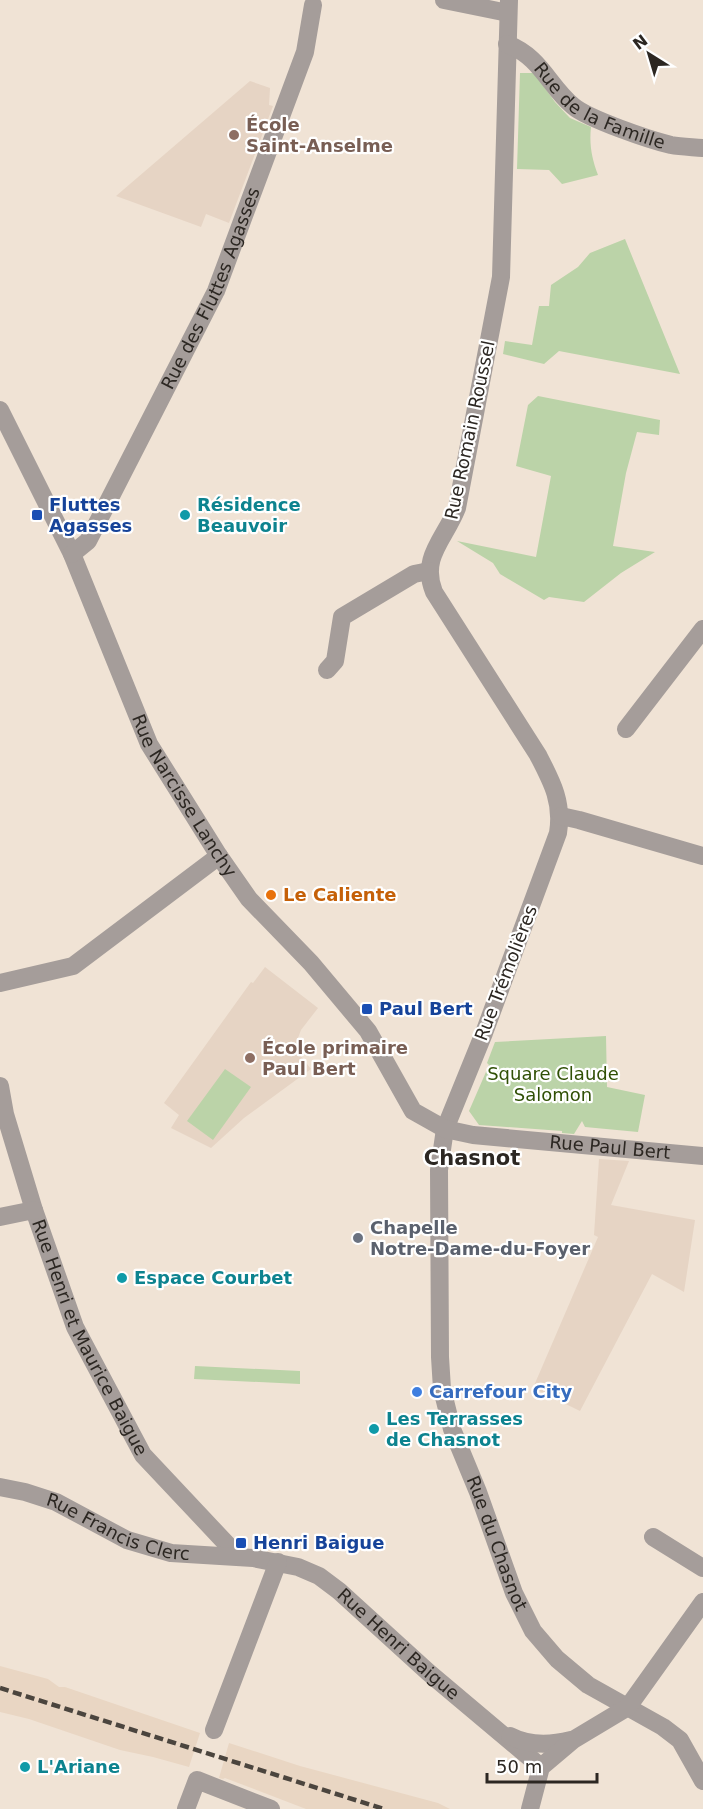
<svg xmlns="http://www.w3.org/2000/svg" width="703" height="1809" font-family="'DejaVu Sans',sans-serif">
	<style>
		.built { fill: #e9d6c3 }
		.education { fill: #e6d4c4 }
		.green { fill: #bbd3a8 }
		.lines { fill: none; stroke-linecap: round; stroke-linejoin: round }
		.minor { stroke: #a59d9a; stroke-width: 18 }
		.rail { stroke: #4b453e; stroke-width: 4.5; stroke-dasharray: 9 4.5; stroke-linecap: butt }
		.education-dot { fill: #8d6e63; stroke: #fff; stroke-width: 2 }
		.transit-dot { fill: #1a4fb4; stroke: #fff; stroke-width: 2 }
		.culture-dot { fill: #0f9aa8; stroke: #fff; stroke-width: 2 }
		.food-dot { fill: #e8710a; stroke: #fff; stroke-width: 2 }
		.worship-dot { fill: #6b7280; stroke: #fff; stroke-width: 2 }
		.shop-dot { fill: #3f7fe0; stroke: #fff; stroke-width: 2 }
		.labels { text-anchor: middle; stroke-width: 4.5; stroke-linejoin: round; paint-order: stroke }
		.street-label { font-size: 18px; fill: #2c2722; stroke: #fff }
		.education-label { font-size: 18px; font-weight: bold; fill: #785e54; stroke: #fff; text-anchor: start }
		.transit-label { font-size: 18px; font-weight: bold; fill: #164399; stroke: #fff; text-anchor: start }
		.culture-label { font-size: 18px; font-weight: bold; fill: #0d838f; stroke: #fff; text-anchor: start }
		.food-label { font-size: 18px; font-weight: bold; fill: #c56008; stroke: #fff; text-anchor: start }
		.park-label { font-size: 18px; fill: #305005; stroke: #fff }
		.worship-label { font-size: 18px; font-weight: bold; fill: #5b616d; stroke: #fff; text-anchor: start }
		.shop-label { font-size: 18px; font-weight: bold; fill: #366cbe; stroke: #fff; text-anchor: start }
		.quarter-label { font-size: 21px; font-weight: bold; fill: #2c2722; stroke: #fff }
	</style>
	<rect width="100%" height="100%" fill="#f0e3d5"/>
	<!-- built -->
	<path class="built" d="M0,1666l48,13 11,8h6l135,46 -11,34 -36,-10 -33,-7 -91,-31 -29,-7z
		M229,1743l71,23 138,37 12,6h-144l-81,-31 -2,1 -4,-1z"/>
	<!-- education -->
	<path class="education" d="M250,81l20,7 -1,17 4,1 -44,117 -23,-9 -5,13 -85,-31z
		M265,967l53,41 -17,22 -5,13 3,11 12,15 -67,49 -33,30 -40,-20 8,-13 -15,-12 87,-121 2,1z
		M599,1159l30,2 -18,44 84,15 -11,72 -32,-18 -72,137 -47,-23 65,-151 -4,-2z"/>
	<!-- green -->
	<path class="green" d="M520,73h14l21,29 15,16 21,9c-2,18 1,32 7,48l-36,9 -13,-14 -32,-1z
		M625,239l55,135 -121,-23 -15,13 -41,-10 2,-13 27,4 7,-39h10l2,-21 27,-18 12,-14z
		M538,396l122,24 -1,15 -22,-3 -11,41 -13,73 42,6 -34,21 -37,29 -35,-5 -5,3 -44,-26 -7,-11 -36,-22 79,16 15,-81 -35,-10 12,-61z
		M606,1036l1,51 38,8 -7,37 -53,-5 -3,-6 -8,13 -12,-1v-2l-83,-6 -10,-14 20,-46 -2,-2 8,-21z
		M225,1069l26,18 -38,53 -26,-19z
		M195,1366l105,5v13l-106,-5z"/>
	<g class="lines">
		<!-- minor -->
		<g class="minor">
			<path d="M444,0l64,13"/>
			<path id="s1" d="M509,0l-8,277 -44,231c-12,31 -37,49 -23,84l104,163c14,27 25,47 20,78l-74,200 -39,96 -6,41 1,187 2,32 10,40 26,63 36,101 19,38 24,28 31,26 75,42 17,13 23,41"/>
			<path id="s2" d="M507,44c34,13 41,41 66,62 15,13 77,34 98,39 10,2 22,2 32,3"/>
			<path id="s3" d="M0,410l72,144 77,190 70,112 30,43 62,64 57,68 45,80 32,18 28,6 230,21"/>
			<path id="s4" d="M72,554l16,-13 128,-250 89,-239 8,-47"/>
			<path d="M327,670l8,-9 7,-44 72,-43 15,-3"/>
			<path d="M626,729l77,-100"/>
			<path d="M561,816l18,4 124,36"/>
			<path d="M0,983l73,-17 146,-110"/>
			<path id="s5" d="M0,1086l5,28 29,96 41,117 10,19 58,109 95,101"/>
			<path d="M0,1217l34,-7"/>
			<path id="s6" d="M0,1487l25,5 31,10 71,38 44,13 82,5 45,9 21,9 20,15 89,81 113,95"/>
			<path d="M653,1537l50,31"/>
			<path d="M214,1730l64,-168"/>
			<path d="M510,1736c19,10 41,9 61,4"/>
			<path d="M186,1809l11,-29 74,29"/>
			<path d="M530,1809l11,-42 32,-27 55,-33 75,-105"/>
		</g>
		<!-- rail -->
		<path class="rail" d="M0,1688l384,121"/>
	</g>
	<!-- markers -->
	<g class="education-dot">
		<circle cx="234" cy="135" r="6"/>
		<circle cx="250" cy="1058" r="6"/>
	</g>
	<g class="transit-dot">
		<rect x="31" y="509" width="12" height="12" rx="3"/>
		<rect x="361" y="1003" width="12" height="12" rx="3"/>
		<rect x="235" y="1537" width="12" height="12" rx="3"/>
	</g>
	<g class="culture-dot">
		<circle cx="185" cy="515" r="6"/>
		<circle cx="122" cy="1278" r="6"/>
		<circle cx="374" cy="1429" r="6"/>
		<circle cx="25" cy="1767" r="6"/>
	</g>
	<circle class="food-dot" cx="271" cy="895" r="6"/>
	<circle class="worship-dot" cx="358" cy="1238" r="6"/>
	<circle class="shop-dot" cx="417" cy="1392" r="6"/>
	<g class="labels">
		<!-- street labels -->
		<g class="street-label">
			<text dy="6" stroke="none"><textPath href="#s2" startOffset="114">Rue de la Famille</textPath></text>
			<text dy="6" stroke="none"><textPath href="#s4" startOffset="302">Rue des Fluttes Agasses</textPath></text>
			<text transform="translate(470 430) rotate(-78)" y="6">Rue Romain Roussel</text>
			<text dy="6" stroke="none"><textPath href="#s3" startOffset="428">Rue Narcisse Lanchy</textPath></text>
			<text transform="translate(506 973) rotate(-69)" y="6">Rue Trémolières</text>
			<text dy="6" stroke="none"><textPath href="#s3" startOffset="1023">Rue Paul Bert</textPath></text>
			<text dy="6" stroke="none"><textPath href="#s5" startOffset="268">Rue Henri et Maurice Baigue</textPath></text>
			<text dy="6" stroke="none"><textPath href="#s6" startOffset="126">Rue Francis Clerc</textPath></text>
			<text dy="6" stroke="none"><textPath href="#s1" startOffset="1620">Rue du Chasnot</textPath></text>
			<text dy="6" stroke="none"><textPath href="#s6" startOffset="440">Rue Henri Baigue</textPath></text>
		</g>
		<!-- education labels -->
		<g class="education-label">
			<text x="246" y="131">École<tspan x="246" dy="21">Saint-Anselme</tspan></text>
			<text x="262" y="1054">École primaire<tspan x="262" dy="21">Paul Bert</tspan></text>
		</g>
		<!-- transit labels -->
		<g class="transit-label">
			<text x="49" y="511">Fluttes<tspan x="49" dy="21">Agasses</tspan></text>
			<text x="379" y="1015">Paul Bert</text>
			<text x="253" y="1549">Henri Baigue</text>
		</g>
		<!-- culture labels -->
		<g class="culture-label">
			<text x="197" y="511">Résidence<tspan x="197" dy="21">Beauvoir</tspan></text>
			<text x="134" y="1284">Espace Courbet</text>
			<text x="386" y="1425">Les Terrasses<tspan x="386" dy="21">de Chasnot</tspan></text>
			<text x="37" y="1773">L'Ariane</text>
		</g>
		<!-- food labels -->
		<g class="food-label">
			<text x="283" y="901">Le Caliente</text>
		</g>
		<!-- park labels -->
		<g class="park-label">
			<text x="553" y="1080">Square Claude<tspan x="553" dy="21">Salomon</tspan></text>
		</g>
		<!-- worship labels -->
		<g class="worship-label">
			<text x="370" y="1234">Chapelle<tspan x="370" dy="21">Notre-Dame-du-Foyer</tspan></text>
		</g>
		<!-- shop labels -->
		<g class="shop-label">
			<text x="429" y="1398">Carrefour City</text>
		</g>
		<!-- quarter labels -->
		<g class="quarter-label">
			<text x="472" y="1165">Chasnot</text>
		</g>
	</g>
	<!-- north arrow -->
	<g transform="translate(649 54) rotate(323)" stroke="#ffffff" stroke-width="4.5" paint-order="stroke">
	<path d="M0-4.5L10 22L0 15L-10 22Z" fill="#2c2722"/>
	<text y="-9" font-size="16" font-weight="bold" text-anchor="middle" fill="#2c2722">N</text>
	</g>
	<!-- scale -->
	<path d="M487 1773v9h110v-9" fill="none" stroke="#2c2722" stroke-width="3"/>
	<text x="496" y="1773" font-size="18" fill="#2c2722" stroke="#ffffff" stroke-width="4.5" paint-order="stroke">50 m</text>
</svg>
